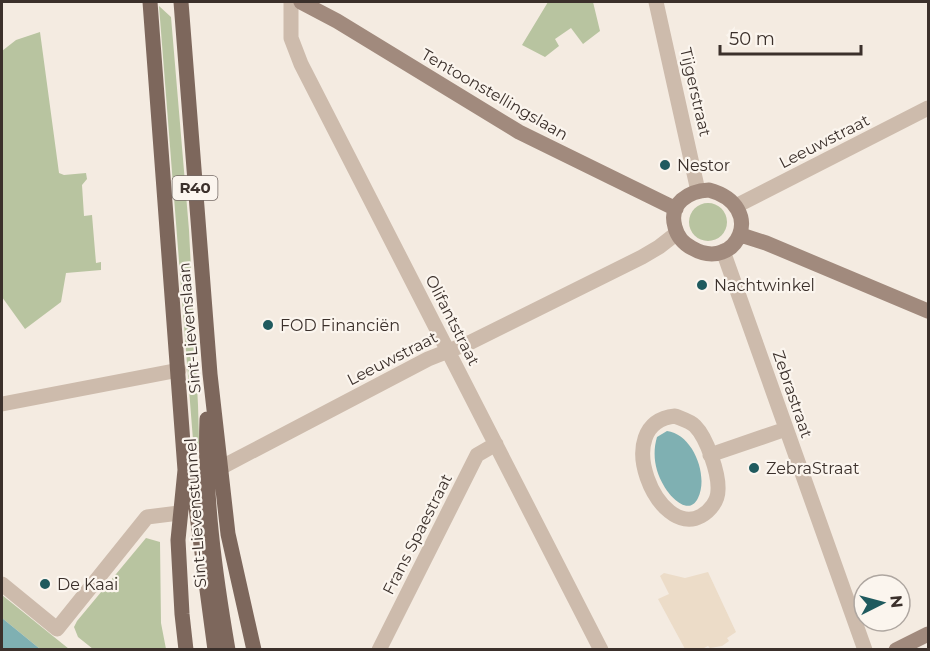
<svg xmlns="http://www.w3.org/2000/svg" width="930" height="651" font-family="Montserrat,sans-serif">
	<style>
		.green { fill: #b8c4a0 }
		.plaza { fill: #ecdcc8 }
		.water { fill: #7fb0b2 }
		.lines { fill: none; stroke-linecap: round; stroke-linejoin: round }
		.street { stroke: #cdbbac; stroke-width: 15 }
		.secondary { stroke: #a18a7d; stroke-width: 15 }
		.primary { stroke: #7d675c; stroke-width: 15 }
		.poi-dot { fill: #1f5a5e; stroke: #fbf5ee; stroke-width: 2 }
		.labels { text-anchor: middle; stroke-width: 4.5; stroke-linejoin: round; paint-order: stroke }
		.shield { fill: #fbf5ee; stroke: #756b66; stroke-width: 1.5 }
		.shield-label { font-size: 15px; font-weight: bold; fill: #3b302b }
		.street-label { font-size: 16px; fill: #3b302b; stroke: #fbf5ee }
		.poi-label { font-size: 16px; fill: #3b302b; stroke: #fbf5ee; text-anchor: start }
	</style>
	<rect width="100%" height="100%" fill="#f4ebe1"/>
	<!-- green -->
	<path class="green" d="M548,2h45l7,29 -17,13 -12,-16 -16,11 4,7 -14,11 -23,-12z
		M159,6l12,11 18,213 9,175 1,35 -2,17 -4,-17z
		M40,32l19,141 5,2 22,-2 1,6 -5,6 2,31 8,-1 4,48 5,-1v8l-35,3 -5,29 -36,27 -23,-32v-246l14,-11z
		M689 222a19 19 0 1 1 38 0a19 19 0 1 1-38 0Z
		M146,538l14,4 1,81 5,26h-73l-15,-12 -4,-10 3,-6z
		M2,595l67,54h-29l-38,-31z"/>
	<!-- plaza -->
	<path class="plaza" d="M708,572l28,60 -9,6 2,3 -7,5 -12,2 -2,-2 -6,3h-17l-27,-50 11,-5 -9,-18 4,-3 21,5z"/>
	<!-- water -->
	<path class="water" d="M667,431c26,3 42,45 31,67 -9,19 -28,-1 -34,-12 -9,-15 -12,-32 -7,-49z
		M2,618l38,31h-38z"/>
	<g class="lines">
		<!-- street -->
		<path class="street" d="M291,2v36l10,26 300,586
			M656,2l42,189
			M736,206l192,-98
			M723,251l142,399
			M2,404l177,-34
			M675,416c7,3 15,5 20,10 12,12 24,48 23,64 0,11 -8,21 -17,26 -43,24 -92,-93 -26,-100z
			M710,455l76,-26
			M220,468l208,-109 43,-17 171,-85 17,-10 18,-14
			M2,584l55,45 90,-112 32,-4
			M379,650l98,-195 19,-11"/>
		<!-- secondary -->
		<path class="secondary" d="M301,2l36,19 182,111 157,77
			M709,190c59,16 28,84 -17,58 -8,-4 -15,-12 -17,-21 -7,-24 14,-36 34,-37z
			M741,235l25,8 162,68
			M896,650l32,-16"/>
		<!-- primary -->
		<path class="primary" d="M150,2l35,468 -7,70 4,74 4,36
			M181,2l29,372 18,160 26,116
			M207,419c-3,76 8,155 21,231
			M187,476l8,24 20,150"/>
	</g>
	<!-- markers -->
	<g class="poi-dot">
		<circle cx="665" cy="165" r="6"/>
		<circle cx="702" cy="285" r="6"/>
		<circle cx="268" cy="325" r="6"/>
		<circle cx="754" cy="468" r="6"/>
		<circle cx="45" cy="584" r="6"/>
	</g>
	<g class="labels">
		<!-- shield labels -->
		<rect class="shield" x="172.5" y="176" width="45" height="24" rx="4.5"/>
		<g class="shield-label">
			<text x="195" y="193">R40</text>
		</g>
		<!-- street labels -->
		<g class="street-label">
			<text transform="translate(696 92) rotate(77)" y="6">Tijgerstraat</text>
			<text transform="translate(495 94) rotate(30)" y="6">Tentoonstellingslaan</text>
			<text transform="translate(824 141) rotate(-27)" y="6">Leeuwstraat</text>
			<text transform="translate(453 320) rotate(63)" y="6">Olifantstraat</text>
			<text transform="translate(189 328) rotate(-95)" y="6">Sint-Lievenslaan</text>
			<text transform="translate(392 358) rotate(-27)" y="6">Leeuwstraat</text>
			<text transform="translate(793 394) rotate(71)" y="6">Zebrastraat</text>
			<text transform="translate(195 513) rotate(-94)" y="6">Sint-Lievenstunnel</text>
			<text transform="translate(417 534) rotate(-63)" y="6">Frans Spaestraat</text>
		</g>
		<!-- poi labels -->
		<g class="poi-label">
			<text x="677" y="171">Nestor</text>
			<text x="714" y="291">Nachtwinkel</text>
			<text x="280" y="331">FOD Financiën</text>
			<text x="766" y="474">ZebraStraat</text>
			<text x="57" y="590">De Kaai</text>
		</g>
	</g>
	<!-- border -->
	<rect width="930" height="651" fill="none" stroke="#3b302b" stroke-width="6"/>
	<!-- north arrow -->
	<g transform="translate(882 603) rotate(84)"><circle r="28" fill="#fbf5ee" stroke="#aea6a0" stroke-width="1.5"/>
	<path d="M0-4.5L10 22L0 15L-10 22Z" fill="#1f5a5e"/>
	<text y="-9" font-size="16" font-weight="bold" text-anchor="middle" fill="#3b302b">N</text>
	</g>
	<!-- scale -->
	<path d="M720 45v9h141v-9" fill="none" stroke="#3b302b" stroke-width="3"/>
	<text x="729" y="45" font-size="18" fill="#3b302b" stroke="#fbf5ee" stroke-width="4.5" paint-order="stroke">50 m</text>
</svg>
